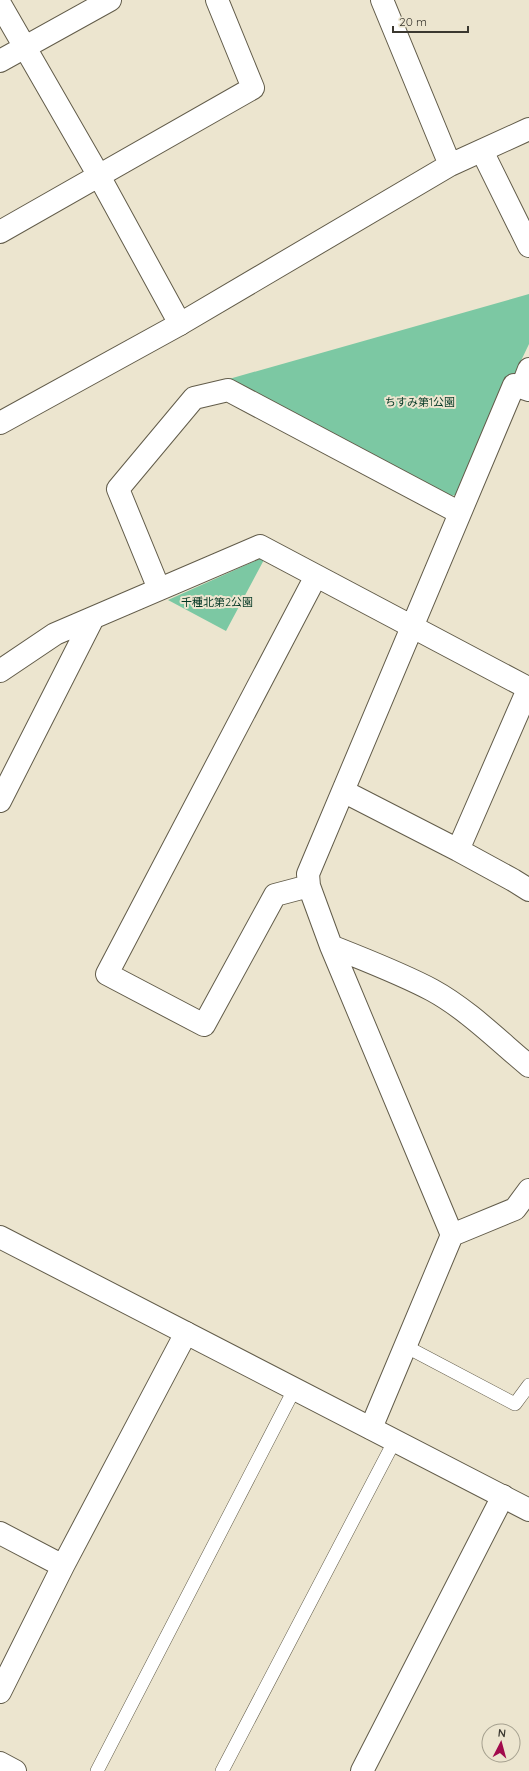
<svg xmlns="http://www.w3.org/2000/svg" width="529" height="1771" font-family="Quicksand,'Noto Sans JP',sans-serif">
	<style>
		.green { fill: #7cc8a3 }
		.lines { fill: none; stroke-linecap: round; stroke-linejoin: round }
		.lane-casing { stroke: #625c4a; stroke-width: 14 }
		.street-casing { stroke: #625c4a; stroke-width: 24 }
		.secondary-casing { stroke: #625c4a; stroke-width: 24 }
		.lane { stroke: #fff; stroke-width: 13 }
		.street { stroke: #fff; stroke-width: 22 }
		.secondary { stroke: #fff; stroke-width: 22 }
		.labels { text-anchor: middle; stroke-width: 4; stroke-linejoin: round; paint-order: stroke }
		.park-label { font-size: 11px; fill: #033724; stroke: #ece5cf }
	</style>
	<rect width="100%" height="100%" fill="#ece5cf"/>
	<!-- green -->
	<path class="green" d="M529,294v50l-72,151 -15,2 -220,-116z
		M266,556l-40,75 -58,-31z"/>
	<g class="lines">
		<!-- lane casing -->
		<g class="lane-casing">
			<path id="lane" d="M405,1346l110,58 14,-19
				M97,1771l198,-383
				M222,1771l173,-331"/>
		</g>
		<!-- street casing -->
		<g class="street-casing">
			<path id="street" d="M0,4l99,172 81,148
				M0,61l110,-61
				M482,151l47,95
				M0,232l253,-144 -36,-88
				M522,387l7,-18
				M159,589l-41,-100 76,-91 34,-8 232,123
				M0,671l55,-37 205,-88 268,142
				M343,791l115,59 55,30 16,10
				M0,801l93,-183
				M458,850l71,-163
				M309,886l-34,9 -71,130 -97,-51 209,-398
				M331,946c34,14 69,27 101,44 35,19 67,51 97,76
				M452,1235l63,-26 14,-19
				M371,1428l81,-193 -121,-289 -22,-60 -1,-12 206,-489 15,5
				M0,1533l63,33
				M0,1692l63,-126 123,-233
				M0,1763l15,8
				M362,1771l141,-275"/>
		</g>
		<!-- secondary casing -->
		<g class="secondary-casing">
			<path id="secondary" d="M382,0l68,165
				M0,423l180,-99 270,-159 79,-36
				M0,1237l529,273"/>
		</g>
		<!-- lane -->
		<use href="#lane" class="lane"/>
		<!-- street -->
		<use href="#street" class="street"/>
		<!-- secondary -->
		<use href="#secondary" class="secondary"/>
	</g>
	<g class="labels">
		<!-- park labels -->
		<g class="park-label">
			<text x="420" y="406">ちすみ第1公園</text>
			<text x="217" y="606">千種北第2公園</text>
		</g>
	</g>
	<!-- north arrow -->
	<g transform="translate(501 1743) rotate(6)"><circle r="19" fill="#ece5cf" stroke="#a5a08f"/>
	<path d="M0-3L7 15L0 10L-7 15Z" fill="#a10a4c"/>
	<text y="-6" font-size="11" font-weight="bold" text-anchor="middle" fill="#3b3830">N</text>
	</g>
	<!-- scale -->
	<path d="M393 26v6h75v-6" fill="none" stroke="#3b3830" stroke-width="2"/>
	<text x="399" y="26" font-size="12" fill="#3b3830" stroke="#ece5cf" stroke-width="3" paint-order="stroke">20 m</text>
</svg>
